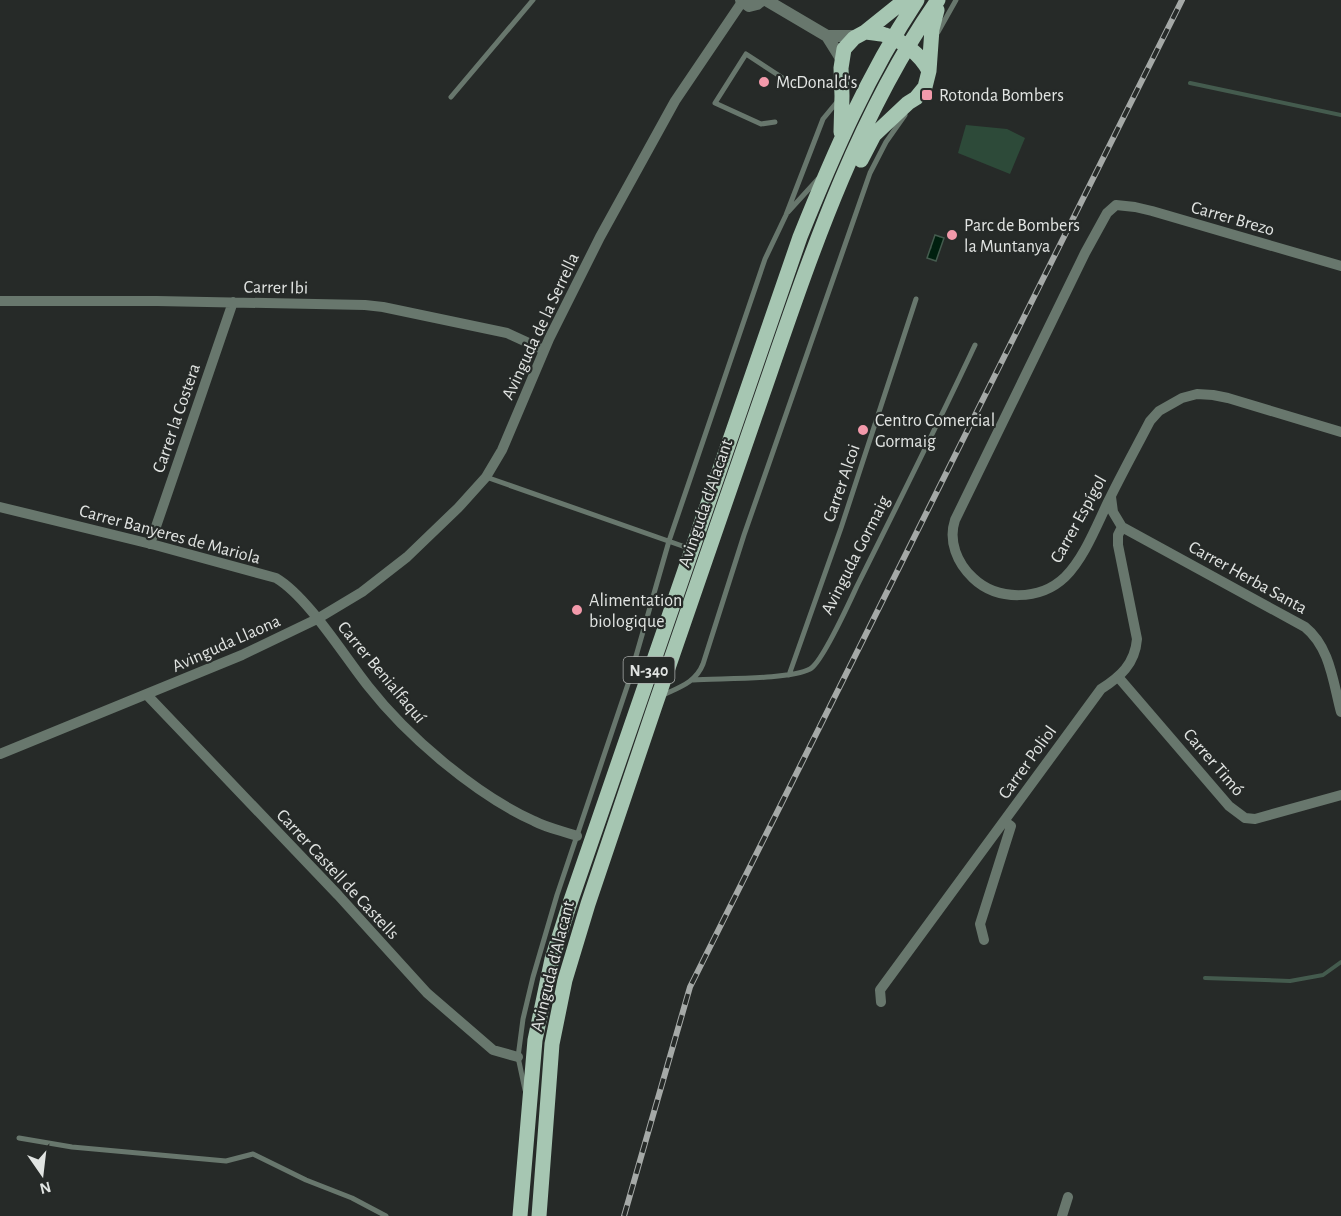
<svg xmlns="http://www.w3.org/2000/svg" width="1341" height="1216" font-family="'Alegreya Sans',sans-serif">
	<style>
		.pitch { fill: #2d4a39 }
		.water { fill: url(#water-ripples); stroke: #445b4e; stroke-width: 1.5 }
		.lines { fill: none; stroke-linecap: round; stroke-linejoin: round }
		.stream { stroke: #445b4e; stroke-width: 4 }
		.service { stroke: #68776d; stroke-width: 5 }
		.minor { stroke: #68776d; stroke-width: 10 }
		.tertiary { stroke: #68776d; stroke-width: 12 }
		.primary { stroke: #a6c6b2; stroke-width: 15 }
		.rail-casing { stroke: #a5a9a7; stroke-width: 6 }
		.rail { stroke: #262a28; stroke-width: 4; stroke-dasharray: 11; stroke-linecap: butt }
		.poi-dot { fill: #f39aab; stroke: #262a28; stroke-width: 2 }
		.labels { text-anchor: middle; stroke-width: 4.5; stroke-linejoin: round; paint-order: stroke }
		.shield { fill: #262a28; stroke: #a9acaa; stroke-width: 1.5 }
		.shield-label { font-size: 16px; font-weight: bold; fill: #e1e4e2 }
		.poi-label { font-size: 18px; fill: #e1e4e2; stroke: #262a28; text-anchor: start }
		.street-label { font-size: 18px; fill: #e1e4e2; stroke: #262a28 }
	</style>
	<defs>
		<pattern id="water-ripples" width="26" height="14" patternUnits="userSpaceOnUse" patternTransform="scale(1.5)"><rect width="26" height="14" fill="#00200f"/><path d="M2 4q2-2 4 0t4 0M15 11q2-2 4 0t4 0" fill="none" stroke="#254032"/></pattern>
	</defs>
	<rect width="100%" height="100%" fill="#262a28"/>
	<!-- pitch -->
	<path class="pitch" d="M966,125l41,4 18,9 -15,36 -52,-21z"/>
	<!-- water -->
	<path class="water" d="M935,235l9,3 -8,23 -9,-3z"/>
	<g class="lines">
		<!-- stream -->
		<path class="stream" d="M1190,83l151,32
			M1205,978l85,3 33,-6 18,-13"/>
		<!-- service -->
		<path class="service" d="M938,32l18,-32
			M451,97l82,-97
			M775,122l-14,2 -46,-21 31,-49 49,32
			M788,212l30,-33
			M486,477l205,72
			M789,675l52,-147 75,-229
			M693,680c26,-2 96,0 117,-11 12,-6 40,-68 47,-83 40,-80 80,-160 118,-241
			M663,695c17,-8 33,-13 40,-31l41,-129 126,-362 16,-31 19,-27
			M525,1090l-7,-33 5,-38 10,-42 24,-82 71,-211 41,-143 96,-282 21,-44 37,-96 14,-17
			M19,1138l53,9 154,14 27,-7 53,26 46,18 34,18"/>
		<!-- minor -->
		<path class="minor" d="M1341,266l-189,-55 -17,-4 -19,-2 -9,8 -22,40 -130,267c-7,21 2,43 18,58 24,23 67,23 92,-1 19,-19 31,-50 43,-75 13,-27 28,-54 42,-81l9,-10 23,-13 15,-4 16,1 15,3 113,34
			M0,301h157l208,4 18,2 124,26 37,17
			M1111,497l2,15 9,15 183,100c25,20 28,55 36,85
			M0,507l155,38 121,33c32,19 68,78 92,108 39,50 108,109 166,135 13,7 29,10 43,15
			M150,544l83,-242
			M1119,678l110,128 16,12 10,1 86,-24
			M147,695l191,200 89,98 66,57 25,7
			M0,754l242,-99 75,-36 45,-27 45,-35 51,-49 28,-31 16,-27 47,-111 51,-102 75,-136 67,-99
			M984,940l-4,-16 31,-98 -7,-5
			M881,1002l-1,-12 221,-301c19,-12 34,-25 36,-50l-19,-94v-10l4,-8
			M1062,1216l6,-19"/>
		<!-- tertiary -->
		<path class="tertiary" d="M741,0l8,6 8,-2 5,-4
			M766,0l61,36 15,24
			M827,36h31"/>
		<!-- primary -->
		<path class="primary" d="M865,32c7,1 14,1 20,3 17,5 36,20 44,36
			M841,132l1,-36 -1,-28 3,-19 10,-11 11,-6 40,-32
			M861,160l13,-25 34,-32 8,-5 9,-11 4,-16 3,-42 5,-19
			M520,1216l15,-176 17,-81 17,-53 231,-669c33,-82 68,-163 117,-237
			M539,1216l13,-172 13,-64 23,-76c54,-162 110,-324 166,-485 50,-143 96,-293 184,-419"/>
		<!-- rail casing -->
		<g class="rail-casing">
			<path id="rail" d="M624,1216l66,-229 492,-987"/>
		</g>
		<!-- rail -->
		<use href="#rail" class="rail"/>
	</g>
	<!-- markers -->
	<g class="poi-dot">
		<circle cx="764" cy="82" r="6"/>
		<rect x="921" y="89" width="12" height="12" rx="3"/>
		<circle cx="952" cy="235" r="6"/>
		<circle cx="863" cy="430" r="6"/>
		<circle cx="577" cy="610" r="6"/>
	</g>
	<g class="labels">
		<!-- shield labels -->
		<rect class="shield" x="623.5" y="657" width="51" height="26" rx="4.5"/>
		<g class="shield-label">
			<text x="649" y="676">N-340</text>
		</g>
		<!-- poi labels -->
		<g class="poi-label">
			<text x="776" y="88">McDonald's</text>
			<text x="939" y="101">Rotonda Bombers</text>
			<text x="964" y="231">Parc de Bombers<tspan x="964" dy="21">la Muntanya</tspan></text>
			<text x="875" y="426">Centro Comercial<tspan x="875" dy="21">Gormaig</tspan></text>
			<text x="589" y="606">Alimentation<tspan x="589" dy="21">biologique</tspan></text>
		</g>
		<!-- street labels -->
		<g class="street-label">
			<text transform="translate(1233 218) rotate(16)" y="6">Carrer Brezo</text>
			<text transform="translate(276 287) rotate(1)" y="6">Carrer Ibi</text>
			<text transform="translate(540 326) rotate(-65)" y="6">Avinguda de la Serrella</text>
			<text transform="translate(176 418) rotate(-71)" y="6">Carrer la Costera</text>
			<text transform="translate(841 483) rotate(-71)" y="6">Carrer Alcoi</text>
			<text transform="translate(705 503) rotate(-71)" y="6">Avinguda d'Alacant</text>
			<text transform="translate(1078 519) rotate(-61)" y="6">Carrer Espígol</text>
			<text transform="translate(170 534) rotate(15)" y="6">Carrer Banyeres de Mariola</text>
			<text transform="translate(855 555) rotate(-63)" y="6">Avinguda Gormaig</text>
			<text transform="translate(1248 577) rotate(29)" y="6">Carrer Herba Santa</text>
			<text transform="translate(226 643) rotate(-24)" y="6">Avinguda Llaona</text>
			<text transform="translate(382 672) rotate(50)" y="6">Carrer Benialfaquí</text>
			<text transform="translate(1027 762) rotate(-54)" y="6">Carrer Poliol</text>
			<text transform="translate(1214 762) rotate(49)" y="6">Carrer Timó</text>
			<text transform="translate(338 874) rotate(47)" y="6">Carrer Castell de Castells</text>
			<text transform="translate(552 966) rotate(-76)" y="6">Avinguda d'Alacant</text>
		</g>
	</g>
	<!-- north arrow -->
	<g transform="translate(42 1174) rotate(166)" stroke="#262a28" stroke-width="4.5" paint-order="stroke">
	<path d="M0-4.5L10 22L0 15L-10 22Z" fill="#e1e4e2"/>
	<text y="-9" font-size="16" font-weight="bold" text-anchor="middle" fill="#e1e4e2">N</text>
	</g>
</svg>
